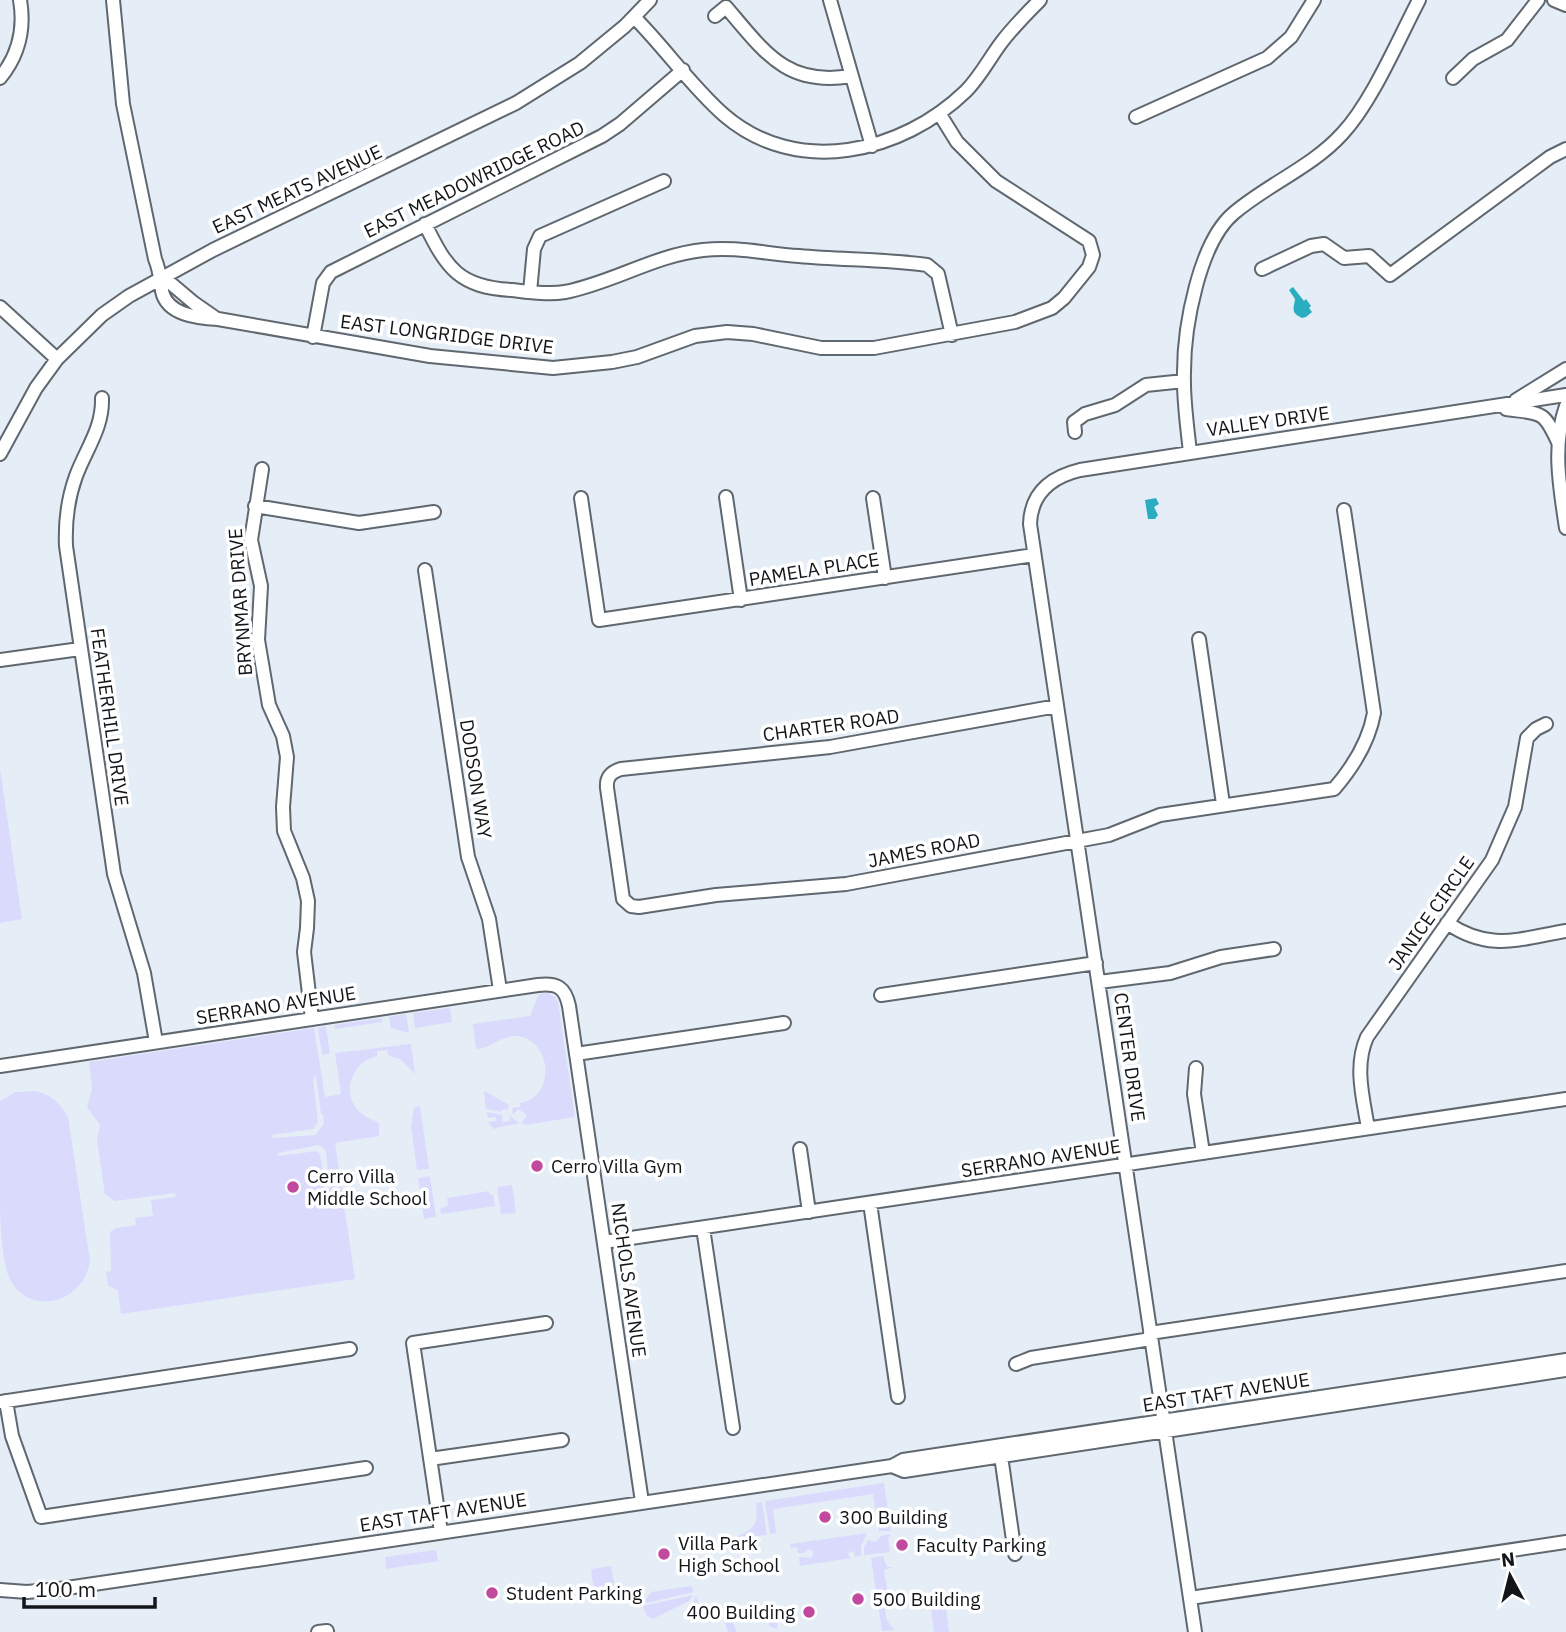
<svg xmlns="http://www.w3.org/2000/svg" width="1566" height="1632" font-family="'IBM Plex Sans',sans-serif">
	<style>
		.green { fill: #dadafd; fill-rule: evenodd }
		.water { fill: #2aadc0 }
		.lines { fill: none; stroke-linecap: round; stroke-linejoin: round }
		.minor-casing { stroke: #5f676f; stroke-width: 16 }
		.minor { stroke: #fff; stroke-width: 12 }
		.poi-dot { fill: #c1499e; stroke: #fff; stroke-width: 2.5 }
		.labels { text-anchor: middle; stroke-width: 7; stroke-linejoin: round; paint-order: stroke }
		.street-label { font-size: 19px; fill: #131619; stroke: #fff }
		.poi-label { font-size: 19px; fill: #131619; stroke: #fff; text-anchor: start }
	</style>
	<rect width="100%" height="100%" fill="#e5eef7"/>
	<!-- green -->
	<path class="green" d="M0,769l22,150 -22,4z
		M548,993l7,4 3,5 17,115 -50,8 -3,-2 5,-8 -9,-6 -5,6 -1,-7 8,-1v-4c32,-4 35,-56 2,-66 -19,-5 -29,12 -46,12l-3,-25 57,-8 9,-22z
		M450,1008l2,14 -37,6 -2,-15z
		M406,1014l3,19 -18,-5 -2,-11z
		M381,1018l1,4 -47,7 -1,-4z
		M326,1026l4,28 -8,1 -4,-27z
		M314,1028l11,69 16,-3 -6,-41 76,-9 4,30 -15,-15 -12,-4 -1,-5 -10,1v5c-25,6 -37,37 -17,56 5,5 13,8 19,11v13l-44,7 20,136 -234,35 -3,-23 -10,-6 -2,-13 5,-1 -1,-39 6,-4 20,-3 -1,-7 18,-2 -2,-16 25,-3 -1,-4 -60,8 -10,-7 -8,-54 3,-15 -13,-18 5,-18 -3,-27zM316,1076l5,38h2l1,10 -9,11 -43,3v-3l41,-6 5,-7 -5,-45zM319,1145l7,5 4,48 -3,-1 -7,-43 -3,-3 -39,5v-3z
		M34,1091c16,3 26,11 34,26l22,144c-7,46 -68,57 -83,11 -7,-27 -7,-57 -7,-85 0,-28 0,-57 0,-86l16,-9z
		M484,1091l24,13 1,5 -8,1v2l-15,-3z
		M420,1106l9,63 -12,1 -6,-44 3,-18z
		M487,1112l15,3 1,7 7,-1v-5l9,7 -26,6 -5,-7 8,-1v-4l-8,1z
		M430,1176l6,41 -12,2 -6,-41z
		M512,1185l4,28 -15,1 -4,-27z
		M489,1191l1,4h3l2,11 -54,8 -1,-5 8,-4 -1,-7z
		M884,1483l7,48h-12l-6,-37 -100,15 3,24 -6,1 -5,-33z
		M762,1502l5,33 -33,4c19,-12 25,-10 22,-36z
		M867,1533l-6,13v10l-7,1 1,-4 -5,-2 -2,4 3,3 -51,8 -1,-9 12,1 3,-6 -6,-3 -3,4h-7l-1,-6 -6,1 -1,-4z
		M891,1534l-3,4 2,14 -26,3v-8l4,-7 7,2 6,-6z
		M436,1550l2,11 -52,8 -1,-12z
		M883,1556l4,11h7l-10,3 4,25 7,-1c-14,12 -12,25 0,36l-13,1 -11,-73z
		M611,1566l5,29 -21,3 -4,-29z
		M691,1586l3,6 -52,12 9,-12z
		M693,1595l-4,6 -36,18 -7,-4 -3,-9z
		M696,1596l9,23 -10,2 -4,-15z
		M945,1601l4,31h-15l-4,-28z
		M773,1602l5,15 -1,12 -8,-3v-12l-4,-7z
		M726,1608l8,3 -2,9 5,12h-9l-4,-11z"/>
	<!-- water -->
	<path class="water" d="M1293,287l11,14 2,-2 5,7 -2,2 3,4 -6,5 -4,1c-12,-5 -8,-10 -7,-19l-6,-9z
		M1156,498l3,6 -5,3 4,8 -3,4h-7l-3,-19z"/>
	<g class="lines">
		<!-- minor casing -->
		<g class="minor-casing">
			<path id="minor" d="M113,0l10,104 32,155c5,12 5,20 7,32 5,24 36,27 56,28l212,37 123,12 59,-6 25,-5 58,-21 32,-4 26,2 68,14h53l141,-26 37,-14 12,-10 25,-31 4,-12 -4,-14 -93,-60 -39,-39 -18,-29
				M830,0l42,146
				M1554,0l12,5
				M715,16l11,-9c38,44 60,80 125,69
				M634,17c31,31 57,69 90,98 73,63 178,38 242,-24 14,-14 23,-32 35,-48 12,-16 25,-29 39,-43
				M0,78c18,-22 25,-49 20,-78
				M1453,78l20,-19 34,-19 31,-40
				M1136,117l131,-59 24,-21 23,-37
				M425,224c22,45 34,63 87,66 17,2 36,5 53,2 47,-9 90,-37 138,-42 33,-4 63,4 96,6 42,4 85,3 128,9l11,9 14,61
				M1262,269l49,-23 13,-2 20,14 25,-2 21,19 160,-118 16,-8
				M162,276l32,27 23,16
				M530,292l4,-43 6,-13 124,-55
				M0,307l57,52
				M313,337l10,-54 8,-11 271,-136 18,-12 63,-54
				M102,398c1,30 -16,51 -26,78 -8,22 -11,47 -10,70l48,328 30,99 12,69
				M1516,400l50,-31
				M1566,406c-14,40 -6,82 0,122
				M1506,409c35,5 37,0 52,33
				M1075,432l-1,-10 11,-8 30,-9 31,-20 38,-4
				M1190,452c-3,-27 -7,-54 -6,-80 0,-45 15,-130 50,-159 34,-29 78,-46 108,-79 30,-32 56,-94 77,-134
				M0,454l36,-66 21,-29 45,-44 27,-19 84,-46 303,-147 64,-40 45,-37 25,-26
				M262,469l-11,71 10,46 -3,54 11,65 14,31 4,21 -4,50 1,24 19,47 5,23 -1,27 -3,24 8,67
				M726,497l15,103
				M581,498l18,122 435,-65
				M873,498l12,80
				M255,506l104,17 75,-11
				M425,570l43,287 21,62 11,71
				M1199,639l24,165
				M0,660l80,-11
				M1057,706l-227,41 -209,22c-10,3 -15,8 -14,19l16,111 8,7 8,1 77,-12 130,-11 263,-49 51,-20 174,-26c19,-22 35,-48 40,-76l-30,-203
				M1447,923c43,29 71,16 119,8
				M1099,982l71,-9 51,-16 53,-8
				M881,995l215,-32
				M576,1054l208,-31
				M0,1066l538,-81c19,-2 27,2 31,21l73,496
				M1196,1068l-2,26 9,59
				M1368,1128c-5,-30 -14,-62 -1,-91l125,-177 23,-53 12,-69 9,-9 10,-5
				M800,1149l9,63
				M870,1203l28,194
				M703,1228l30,200
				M604,1242l962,-143
				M1150,1333l416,-62
				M1016,1364l15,-6 120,-19
				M6,1401l6,35 29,81 325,-49
				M0,1402l350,-53
				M1000,1449l15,105
				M430,1459l132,-19
				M892,1466l12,5 662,-101
				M441,1532l-28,-189 133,-20
				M0,1590l27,2 33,-3 832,-123 11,-6 663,-100
				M1190,1598l376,-56
				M318,1632l9,-1
				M1195,1632l-165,-1108c1,-31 21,-47 50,-54l486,-75"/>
		</g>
		<!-- minor -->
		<use href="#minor" class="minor"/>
	</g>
	<!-- markers -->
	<g class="poi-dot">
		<circle cx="537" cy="1166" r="7"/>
		<circle cx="293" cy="1187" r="7"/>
		<circle cx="825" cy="1517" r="7"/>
		<circle cx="902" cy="1545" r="7"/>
		<circle cx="664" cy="1554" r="7"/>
		<circle cx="492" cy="1593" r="7"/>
		<circle cx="858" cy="1599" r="7"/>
		<circle cx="809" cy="1612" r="7"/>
	</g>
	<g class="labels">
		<!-- street labels -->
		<g class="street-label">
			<text transform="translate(474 179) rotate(-26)" y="7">EAST MEADOWRIDGE ROAD</text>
			<text transform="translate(297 189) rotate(-25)" y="7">EAST MEATS AVENUE</text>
			<text transform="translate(447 334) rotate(7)" y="7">EAST LONGRIDGE DRIVE</text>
			<text transform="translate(1268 421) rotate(-8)" y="7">VALLEY DRIVE</text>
			<text transform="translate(814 569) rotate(-9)" y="7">PAMELA PLACE</text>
			<text transform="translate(240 602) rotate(-94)" y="7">BRYNMAR DRIVE</text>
			<text transform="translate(110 717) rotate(82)" y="7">FEATHERHILL DRIVE</text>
			<text transform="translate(831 725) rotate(-8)" y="7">CHARTER ROAD</text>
			<text transform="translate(476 779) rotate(81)" y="7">DODSON WAY</text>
			<text transform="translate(924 850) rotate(-11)" y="7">JAMES ROAD</text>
			<text transform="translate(1431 913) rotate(-55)" y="7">JANICE CIRCLE</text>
			<text transform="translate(276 1005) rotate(-9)" y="7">SERRANO AVENUE</text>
			<text transform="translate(1130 1057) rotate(82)" y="7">CENTER DRIVE</text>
			<text transform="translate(1041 1158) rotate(-9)" y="7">SERRANO AVENUE</text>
			<text transform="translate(629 1280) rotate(82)" y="7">NICHOLS AVENUE</text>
			<text transform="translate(1226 1392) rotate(-9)" y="7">EAST TAFT AVENUE</text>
			<text transform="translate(443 1512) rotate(-9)" y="7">EAST TAFT AVENUE</text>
		</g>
		<!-- poi labels -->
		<g class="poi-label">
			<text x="551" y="1173">Cerro Villa Gym</text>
			<text x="307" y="1183">Cerro Villa<tspan x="307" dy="22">Middle School</tspan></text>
			<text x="839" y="1524">300 Building</text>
			<text x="678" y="1550">Villa Park<tspan x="678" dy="22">High School</tspan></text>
			<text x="916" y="1552">Faculty Parking</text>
			<text x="506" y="1600">Student Parking</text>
			<text x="872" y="1606">500 Building</text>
			<text x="795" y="1619" text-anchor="end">400 Building</text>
		</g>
	</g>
	<!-- north arrow -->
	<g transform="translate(1510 1576) rotate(353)" stroke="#ffffff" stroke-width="5" paint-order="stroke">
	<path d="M0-5L12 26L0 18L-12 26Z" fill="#131619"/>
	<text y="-10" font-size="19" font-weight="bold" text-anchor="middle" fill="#131619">N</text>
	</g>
	<!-- scale -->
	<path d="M24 1597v10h131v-10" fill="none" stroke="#131619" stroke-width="3.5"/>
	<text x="35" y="1597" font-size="21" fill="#131619" stroke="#ffffff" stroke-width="5" paint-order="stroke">100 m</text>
</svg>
